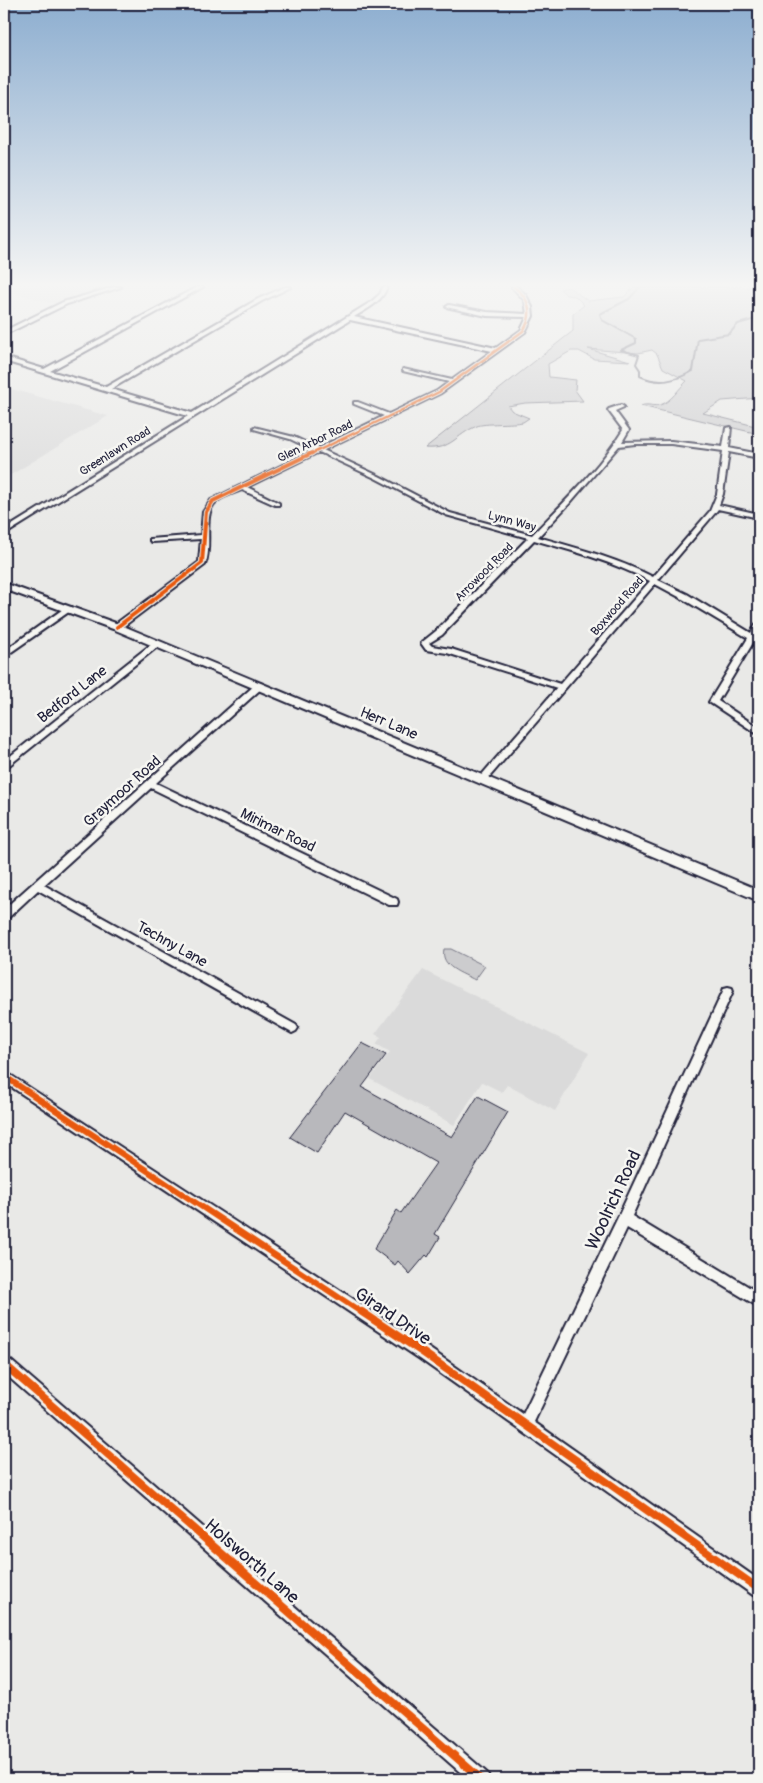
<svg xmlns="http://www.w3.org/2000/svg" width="763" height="1783" font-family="Pangolin,sans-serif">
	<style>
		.built { fill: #dadada }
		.green { fill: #ccccce; stroke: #777784 }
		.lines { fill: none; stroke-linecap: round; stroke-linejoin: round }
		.stream { stroke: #71717f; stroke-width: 2 }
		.building { fill: #b8b8bc; stroke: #22223b }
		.minor-casing { stroke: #22223b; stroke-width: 4 }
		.secondary-casing { stroke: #22223b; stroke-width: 4 }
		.minor { fill: #f6f6f2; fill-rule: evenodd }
		.secondary { fill: #f6f6f2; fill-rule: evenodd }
		.cycleway-far3-casing { stroke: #f6f6f2; stroke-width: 4.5 }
		.cycleway-far2-casing { stroke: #f6f6f2; stroke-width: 6 }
		.cycleway-far1-casing { stroke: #f6f6f2; stroke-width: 9 }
		.cycleway-casing { stroke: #f6f6f2; stroke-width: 11 }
		.cycleway-far3 { stroke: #e8590c; stroke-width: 2.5 }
		.cycleway-far2 { stroke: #e8590c; stroke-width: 4 }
		.cycleway-far1 { stroke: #e8590c; stroke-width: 6 }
		.cycleway { stroke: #e8590c; stroke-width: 8 }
		.labels { text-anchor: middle; stroke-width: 5; stroke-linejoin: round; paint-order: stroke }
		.far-street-label { font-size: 12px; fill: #22223b; stroke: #f6f6f2 }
		.street-label { font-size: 15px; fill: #22223b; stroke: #f6f6f2 }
		.near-street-label { font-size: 18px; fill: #22223b; stroke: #f6f6f2 }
	</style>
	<rect width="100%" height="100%" fill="#e9e9e7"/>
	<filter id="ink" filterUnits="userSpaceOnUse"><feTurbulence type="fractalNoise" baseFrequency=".02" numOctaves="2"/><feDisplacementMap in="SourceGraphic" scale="10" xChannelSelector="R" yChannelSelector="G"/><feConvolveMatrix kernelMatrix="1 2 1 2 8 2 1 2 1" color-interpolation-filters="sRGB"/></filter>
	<g filter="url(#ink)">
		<!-- built -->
		<path class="built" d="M4,287h108l-58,17 -50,-14z
			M4,387l104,29 -104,63z
			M423,970l166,83 -34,58 -48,-26 -5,7 -20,-10 -28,43 -84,-46 20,-27 -14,-8 5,-7 -6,-3z"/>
		<!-- green -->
		<path class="green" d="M569,287l19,14 36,-4 10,-10h125v111l-37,3 -19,12 56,14v7l-118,-28c6,-3 13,1 19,-1 11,-3 19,-17 27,-24l-24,-13 -6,-14 -5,-4 -14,3 -50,-4 42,12 -36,-2 -15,-8h-8l-23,13 1,13 27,3 -1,10 8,11 -58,2 -17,3 4,5 17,7 -6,4c-10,2 -39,1 -46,4 -22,9 -25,24 -52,22l148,-117v-17l11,-9 -9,-9 -9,-1 -6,-6z
			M444,949h7l34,17 -10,14c-13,-7 -35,-13 -31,-31z"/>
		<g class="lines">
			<!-- stream -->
			<path class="stream" d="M640,287l-11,12 -29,15 2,6 34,19v4l-15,7 18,5 -3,9 4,6v6c19,9 35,5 53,-5l5,-32 31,-5 9,-10 21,-6"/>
		</g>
		<!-- building -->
		<path class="building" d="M362,1043l24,12 -24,32 90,50 26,-41 30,16 -73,122 5,3 -12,20 -2,-2 -16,19 -12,-13 -3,4 -21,-16 23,-39 4,3 35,-50 -91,-52 -28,42 -27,-16z"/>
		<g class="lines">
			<!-- minor casing -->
			<g class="minor-casing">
				<path id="minor" d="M114,287h7l-54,17 -63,31v-4l59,-29z
					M197,287h6l-153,84 56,16 152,-88 27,-12h6l-29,14 -151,88 81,24 179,-111 9,-8 3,-7h4c-5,15 -20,22 -33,30l142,31 25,-18 6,-13 -40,-1 -41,-9 3,-2 38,7 40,2 -2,-13 -13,-14h5l9,8 6,12 1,9 -8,16 -84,61 -118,57 56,26 71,37 82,22c32,-33 67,-66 91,-105l-15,-20 1,-1 12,-4 3,2 -9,4 14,19 -7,12 49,-1 52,6 3,-19 5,-1 -2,21 30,6v4l-30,-6 -6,42 -4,11 40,9v4l-41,-9 -3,4 -57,67 29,14 64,39 5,-9h3v8l-2,4 2,2v5l-5,-2 -36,60 41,27v7l-50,-33 39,-64 -67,-40 -26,-14 -170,198h-6l-2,-2 2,-2 78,-90 -110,-35 -21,-3 -5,-7 15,-12 92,-93 -82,-23 -71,-37 -56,-26 -72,35 32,16v2h-4l-33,-15c-8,3 -20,7 -26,12 -14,12 -3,46 -11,63l-85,64h-6v-4l85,-63 2,-23 -49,3 -2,-1v-2l51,-4 2,-23 8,-12 102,-50 -23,-11 -36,-10v-2l40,10 24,11 66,-32 -30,-12v-2h4l31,12 48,-23 12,-9 -46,-11v-2l49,11 40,-29 -142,-31 -346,215v-5l184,-114 -184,-55v-4l40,12zM635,444h36l52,7 -6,43 -7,17 -57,66c-37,-19 -76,-29 -115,-40l31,-33 50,-58zM534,540c40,11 79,22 116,41l-90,103 -109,-35 -19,-3 -3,-3 13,-8z
					M66,607h6l1,2 -69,48v-6z
					M154,642h3l4,2 -154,123 -3,1v-7z
					M259,683l3,1v4l-106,95 241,116 1,3 -1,3h-8l-238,-117 -107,97 252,140 2,3 -2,3 -4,2 -254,-143 -30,28 -4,1v-10l252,-225z
					M728,987l4,1 1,3 -101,225 127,77v14l-132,-79 -93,194 225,158v17l-6,-2 -333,-236 -416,-277v-11l426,278 93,65 96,-199 104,-224 1,-3z
					M4,1357l5,2 478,414 3,6h-22l-464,-406z"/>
			</g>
			<!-- secondary casing -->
			<g class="secondary-casing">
				<path id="secondary" d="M4,583l117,42 638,265v11l-646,-272 -109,-40z"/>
			</g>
			<!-- minor -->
			<use href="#minor" class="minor"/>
			<!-- secondary -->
			<use href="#secondary" class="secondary"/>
			<!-- cycleway-far3 casing -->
			<g class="cycleway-far3-casing">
				<path id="cycleway-far3" d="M309,455l130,-63 84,-61c11,-16 7,-33 -9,-44"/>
			</g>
			<!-- cycleway-far2 casing -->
			<g class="cycleway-far2-casing">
				<path id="cycleway-far2" d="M117,627l85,-64 4,-51 7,-11 99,-48"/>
			</g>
			<!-- cycleway-far1 casing -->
			<g class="cycleway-far1-casing">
				<path id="cycleway-far1" d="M4,1076l360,238"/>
			</g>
			<!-- cycleway casing -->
			<g class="cycleway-casing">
				<path id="cycleway" d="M362,1312l63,42 334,235
					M4,1364l477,415"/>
			</g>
			<!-- cycleway-far3 -->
			<use href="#cycleway-far3" class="cycleway-far3"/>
			<!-- cycleway-far2 -->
			<use href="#cycleway-far2" class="cycleway-far2"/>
			<!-- cycleway-far1 -->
			<use href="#cycleway-far1" class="cycleway-far1"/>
			<!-- cycleway -->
			<use href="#cycleway" class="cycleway"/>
		</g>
	</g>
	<!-- sky -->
	<linearGradient id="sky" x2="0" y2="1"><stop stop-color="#8daed0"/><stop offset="0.53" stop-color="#f5f5f4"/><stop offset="1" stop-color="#f5f5f4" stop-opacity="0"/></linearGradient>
	<rect width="763" height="537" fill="url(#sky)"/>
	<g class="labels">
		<!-- far-street labels -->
		<g class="far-street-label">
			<text transform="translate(315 441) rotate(-26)" y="4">Glen Arbor Road</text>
			<text transform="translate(115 451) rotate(-32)" y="4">Greenlawn Road</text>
			<text transform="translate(512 521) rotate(15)" y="4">Lynn Way</text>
			<text transform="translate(484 572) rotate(-45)" y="4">Arrowood Road</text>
			<text transform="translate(617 606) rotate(-49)" y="4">Boxwood Road</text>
		</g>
		<!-- street labels -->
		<g class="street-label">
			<text transform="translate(72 694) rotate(-38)" y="5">Bedford Lane</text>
			<text transform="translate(389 723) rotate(23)" y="5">Herr Lane</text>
			<text transform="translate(122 791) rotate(-42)" y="5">Graymoor Road</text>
			<text transform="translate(278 830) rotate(26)" y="5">Mirimar Road</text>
			<text transform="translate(172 944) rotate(29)" y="5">Techny Lane</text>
		</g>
		<!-- near-street labels -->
		<g class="near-street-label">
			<text transform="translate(613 1200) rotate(-65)" y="6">Woolrich Road</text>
			<text transform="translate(393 1316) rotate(34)" y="6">Girard Drive</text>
			<text transform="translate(252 1561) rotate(41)" y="6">Holsworth Lane</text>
		</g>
	</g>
	<!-- margin -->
	<rect width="763" height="1783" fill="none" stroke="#f6f6f2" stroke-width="20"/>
	<rect x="10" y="10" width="743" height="1763" fill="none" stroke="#22223b" stroke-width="2" filter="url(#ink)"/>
</svg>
